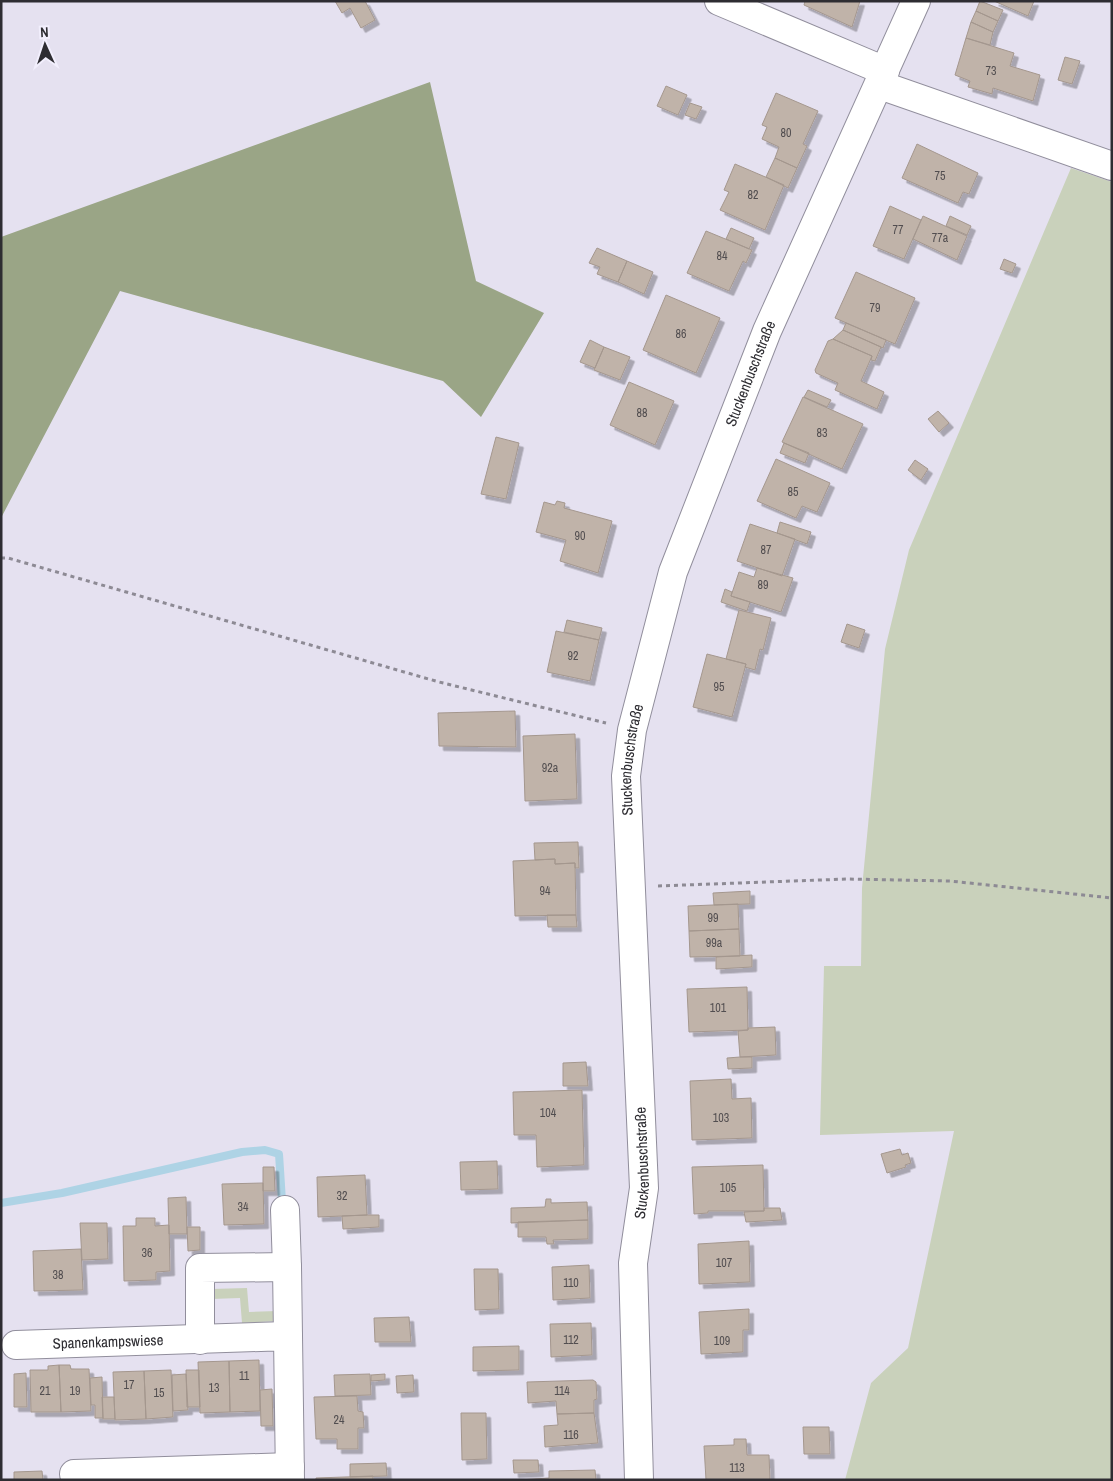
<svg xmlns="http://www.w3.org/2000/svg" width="1113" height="1481" font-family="'Archivo Narrow',sans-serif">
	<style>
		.green { fill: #c9d1bb }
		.forest { fill: #9aa586 }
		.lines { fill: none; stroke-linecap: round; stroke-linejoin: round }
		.stream { stroke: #aed3e5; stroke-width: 8 }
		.building { fill: #c0b3a9; stroke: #a4978e; filter: url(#shadow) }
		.minor-casing { stroke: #918e9c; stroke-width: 30 }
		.path { stroke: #8d8a94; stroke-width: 3; stroke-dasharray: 4 4; stroke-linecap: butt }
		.minor { stroke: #fff; stroke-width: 28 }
		.labels { text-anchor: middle; stroke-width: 4; stroke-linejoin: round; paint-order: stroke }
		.number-label { font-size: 12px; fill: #524e50 }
		.street-label { font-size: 15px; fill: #2e2d32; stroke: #f2effd }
	</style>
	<defs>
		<filter id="shadow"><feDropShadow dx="4.5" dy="4.5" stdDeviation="0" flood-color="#0004"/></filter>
	</defs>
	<rect width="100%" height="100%" fill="#e5e1f0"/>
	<!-- green -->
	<path class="green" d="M1071,168l41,14v1298h-267l26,-97 37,-35 46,-217 -134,4 4,-169h37l1,-78 23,-239 24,-99z
		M247,1288l2,24 28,-1 1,10 -36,2 -2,-25 -29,1v-10z"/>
	<!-- forest -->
	<path class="forest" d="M430,82l46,199 68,32 -63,104 -38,-36 -323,-90 -119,227v-281z"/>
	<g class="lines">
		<!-- stream -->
		<path class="stream" d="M1,1203l61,-10 180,-41 23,-2 14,4 3,47"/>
	</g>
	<!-- building -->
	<path class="building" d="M335,1h30l10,19 -14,8 -11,-20 -8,5z
		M805,1h55l-8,26 -48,-22z
		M980,1l23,9 -5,11 -22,-10z
		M994,1h40l-6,15z
		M976,11l22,10 -5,11 -22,-10z
		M971,22l22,10 -3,13 -24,-7z
		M966,38l48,15 -4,13 30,9 -7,26 -40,-13 -1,6 -24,-7 2,-6 -15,-6z
		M1065,57l15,4 -8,23 -14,-4z
		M666,86l21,9 -9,20 -21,-9z
		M776,93l42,18 -15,33 4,2 -10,22 -22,-10 4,-11 -17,-8 5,-12 -5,-2z
		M690,103l12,4 -6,12 -11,-4z
		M917,144l61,29 -9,21 -6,-2 -5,11 -56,-25z
		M775,158l22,10 -9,20 -22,-11z
		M735,164l49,21 -19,45 -45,-20 9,-18 -5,-2z
		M890,206l31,14 -17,39 -31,-13z
		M923,216l44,20 -10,24 -44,-21z
		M950,216l21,10 -4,9 -21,-9z
		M731,228l23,10 -5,11 -23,-10z
		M706,231l46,19 -6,13 -3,-2 -14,30 -42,-18z
		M597,248l30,13 -9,21 -21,-8 3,-7 -11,-4z
		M1004,259l12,5 -4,9 -12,-4z
		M627,261l26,11 -9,22 -26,-12z
		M856,272l59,26 -20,46 -60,-26z
		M666,295l54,23 -24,55 -53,-23z
		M846,323l40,17 -3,8 -40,-18z
		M843,330l38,17 -6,14 -4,-1 1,-4 -39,-17z
		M833,339l39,17 -11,25 23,11 -7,17 -42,-19 3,-7 -22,-10 -1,-3 13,-29z
		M590,340l14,7 -9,21 -15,-6z
		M604,347l26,10 -10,23 -26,-10z
		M629,382l45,19 -19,44 -45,-20z
		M808,390l23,10 -4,7 -23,-10z
		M803,397l60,27 -21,45 -60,-27z
		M938,411l11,12 -10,9 -11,-13z
		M496,437l23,6 -13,56 -25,-5z
		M784,443l25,10 -4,10 -25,-10z
		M776,459l54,24 -13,29 -15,-6 -6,12 -39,-17z
		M915,460l13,9 -7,11 -13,-10z
		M557,501l8,2 -1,5 48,13 -14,52 -38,-12 6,-21 -30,-8 8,-30 11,3z
		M780,522l31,10 -4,12 -30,-11z
		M750,524l45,15 -13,37 -45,-15z
		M757,568l36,10 -12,34 -50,-16 8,-24 15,5z
		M725,589l7,3 -1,4 19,6 -3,9 -26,-9z
		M739,610l32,8 -8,32 -3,-1 -5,21 -10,-3 1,-3 -20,-5z
		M567,620l35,8 -3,12 -35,-8z
		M847,624l18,6 -6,18 -18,-6z
		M556,631l43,9 -9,41 -43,-9z
		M707,654l39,10 -14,53 -39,-10z
		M515,711l1,36 -77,-1 -1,-33z
		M575,734l2,65 -52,2 -2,-65z
		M578,842l1,26h-4v-5l-20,1v-5l-20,1 -1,-17z
		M555,859v5l20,-1 1,52 -61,1 -2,-55z
		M750,891v13l-36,1 -1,-12z
		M738,904l1,25 -50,2 -1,-25z
		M547,915h29l1,12h-29z
		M739,929l1,27 -50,1 -1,-26z
		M752,955v12l-36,2v-12z
		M747,987l1,43 -59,2 -2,-43z
		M775,1027l1,28 -36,2 -2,-26 10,-1v-2z
		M740,1057h12v11l-24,1 -1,-11z
		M586,1062l2,24h-25v-23z
		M731,1079l1,20 19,-1 1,40 -60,2 -2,-59z
		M582,1090l2,75 -47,2 -1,-32h-22l-1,-43z
		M900,1149l2,6 6,-2 3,10 -6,2 1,2 -19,6 -6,-19z
		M497,1161l1,28 -37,1 -1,-28z
		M763,1165l1,46h-56v2l-14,1 -2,-47z
		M263,1167h11l1,24h-12z
		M365,1175l2,40 -49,2 -1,-40z
		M263,1183l1,41 -40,1 -2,-41z
		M186,1197l1,37h-18l-1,-36z
		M546,1199h5v4l36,-1 1,18 -77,3v-15l34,-1z
		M764,1208h16l2,12 -36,2 -2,-10 20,-1z
		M367,1215h12v12l-36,2 -1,-13z
		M136,1218h19v8l14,-1 1,46 -14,1v8l-32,1 -1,-55h13z
		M588,1220v19l-35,1 1,4h-7l-1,-7h-28v-15z
		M80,1223h27l1,36 -26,1z
		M187,1227h13v23l-12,1z
		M749,1241l1,41 -51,2 -1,-40z
		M81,1249l2,41 -49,1 -1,-40z
		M589,1265l1,33 -37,2 -1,-33z
		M474,1269h24l1,40 -24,1z
		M749,1309v21h-6v22l-42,2 -2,-42z
		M409,1317l2,25h-36l-1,-24z
		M591,1323l1,32 -41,2 -1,-33z
		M519,1346v24l-46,1v-24z
		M259,1360l1,51 -30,1 -1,-51z
		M229,1361l1,51 -30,1 -2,-51z
		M59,1365l2,47h-30l-1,-42h18v-4z
		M59,1365h11l1,4h18l2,42 -30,1z
		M171,1370l2,47 -27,2 -2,-48z
		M186,1370h13l1,37h-13z
		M144,1371l2,48 -31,1 -2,-48z
		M26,1373l1,34h-13v-33z
		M186,1374l2,36 -15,1 -1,-36z
		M370,1374l1,21 -36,1 -1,-21z
		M385,1374v6l-14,1v-6z
		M413,1375l1,17 -17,1 -1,-17z
		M102,1377l1,41h-8v-13h-4l-1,-27z
		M593,1380l3,2 1,17 -3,1v13l-37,1 -1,-13 -28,2 -1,-21z
		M272,1389l1,37h-12l-1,-36z
		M357,1396l1,15 5,1 1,16h-6v21h-21v-10h-21l-2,-42z
		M102,1397h12l1,22h-12z
		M461,1413h25l1,46 -25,1z
		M594,1413l4,30 -53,4 -1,-21 14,-1 -1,-11z
		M803,1427h26l1,27h-26z
		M734,1439h12l1,16h22l1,25h-64l-2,-34 30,-1z
		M513,1460h25l1,12 -25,1z
		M386,1463l1,13 -37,1v-13z
		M595,1470l1,10h-78l31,-2v-7z
		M42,1471l1,9h-29v-8z
		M373,1476v4h-57v-2z"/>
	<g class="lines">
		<!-- minor casing -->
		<g class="minor-casing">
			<g id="minor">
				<path d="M719,1l166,70"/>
				<path d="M880,85l232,81"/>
				<path d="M285,1210l2,57"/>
				<path d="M200,1340v-72l87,-1 1,69"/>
				<path id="s1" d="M16,1345l272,-9 2,144"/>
				<path d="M74,1474l216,-7"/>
				<path id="s2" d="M639,1480l-6,-217 11,-75 -18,-412 6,-46 41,-158 94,-241 149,-330"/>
			</g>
		</g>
		<!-- path -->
		<path class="path" d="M1,558h7l431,124 167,41
			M658,886l189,-7 103,2 162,17"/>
		<!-- minor -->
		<use href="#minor" class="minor"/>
	</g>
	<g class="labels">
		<!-- number labels -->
		<g class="number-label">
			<text x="991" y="75">73</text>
			<text x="786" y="137">80</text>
			<text x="940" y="180">75</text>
			<text x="753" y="199">82</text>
			<text x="898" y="234">77</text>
			<text x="940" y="242">77a</text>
			<text x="722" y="260">84</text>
			<text x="875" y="312">79</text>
			<text x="681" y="338">86</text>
			<text x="642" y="417">88</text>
			<text x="822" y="437">83</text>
			<text x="793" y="496">85</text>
			<text x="580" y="540">90</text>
			<text x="766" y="554">87</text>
			<text x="763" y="589">89</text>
			<text x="573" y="660">92</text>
			<text x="719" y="691">95</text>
			<text x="550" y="772">92a</text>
			<text x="545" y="895">94</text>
			<text x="713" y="922">99</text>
			<text x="714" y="947">99a</text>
			<text x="718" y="1012">101</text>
			<text x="548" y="1117">104</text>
			<text x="721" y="1122">103</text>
			<text x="728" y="1192">105</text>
			<text x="342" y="1200">32</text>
			<text x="243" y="1211">34</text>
			<text x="147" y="1257">36</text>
			<text x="724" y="1267">107</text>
			<text x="58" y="1279">38</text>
			<text x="571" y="1287">110</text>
			<text x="571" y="1344">112</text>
			<text x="722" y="1345">109</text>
			<text x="244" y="1380">11</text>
			<text x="129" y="1389">17</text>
			<text x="214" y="1392">13</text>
			<text x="45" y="1395">21</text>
			<text x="75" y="1395">19</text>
			<text x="562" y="1395">114</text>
			<text x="159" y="1397">15</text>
			<text x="339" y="1424">24</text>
			<text x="571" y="1439">116</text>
			<text x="737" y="1472">113</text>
		</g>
		<!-- street labels -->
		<g class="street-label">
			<text dy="5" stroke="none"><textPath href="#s2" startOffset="1128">Stuckenbuschstraße</textPath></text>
			<text dy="5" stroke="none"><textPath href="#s2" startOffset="722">Stuckenbuschstraße</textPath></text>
			<text dy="5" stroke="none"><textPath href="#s2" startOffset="318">Stuckenbuschstraße</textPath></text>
			<text dy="5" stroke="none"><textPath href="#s1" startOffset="92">Spanenkampswiese</textPath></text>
		</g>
	</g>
	<!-- border -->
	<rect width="1113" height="1481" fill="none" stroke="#2e2d32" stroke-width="5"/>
	<!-- north arrow -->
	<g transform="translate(45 45) rotate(357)" stroke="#f2effd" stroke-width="4" paint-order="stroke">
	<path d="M0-4L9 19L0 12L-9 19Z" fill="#2e2d32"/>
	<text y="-8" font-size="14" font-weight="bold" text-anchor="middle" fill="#2e2d32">N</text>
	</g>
</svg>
